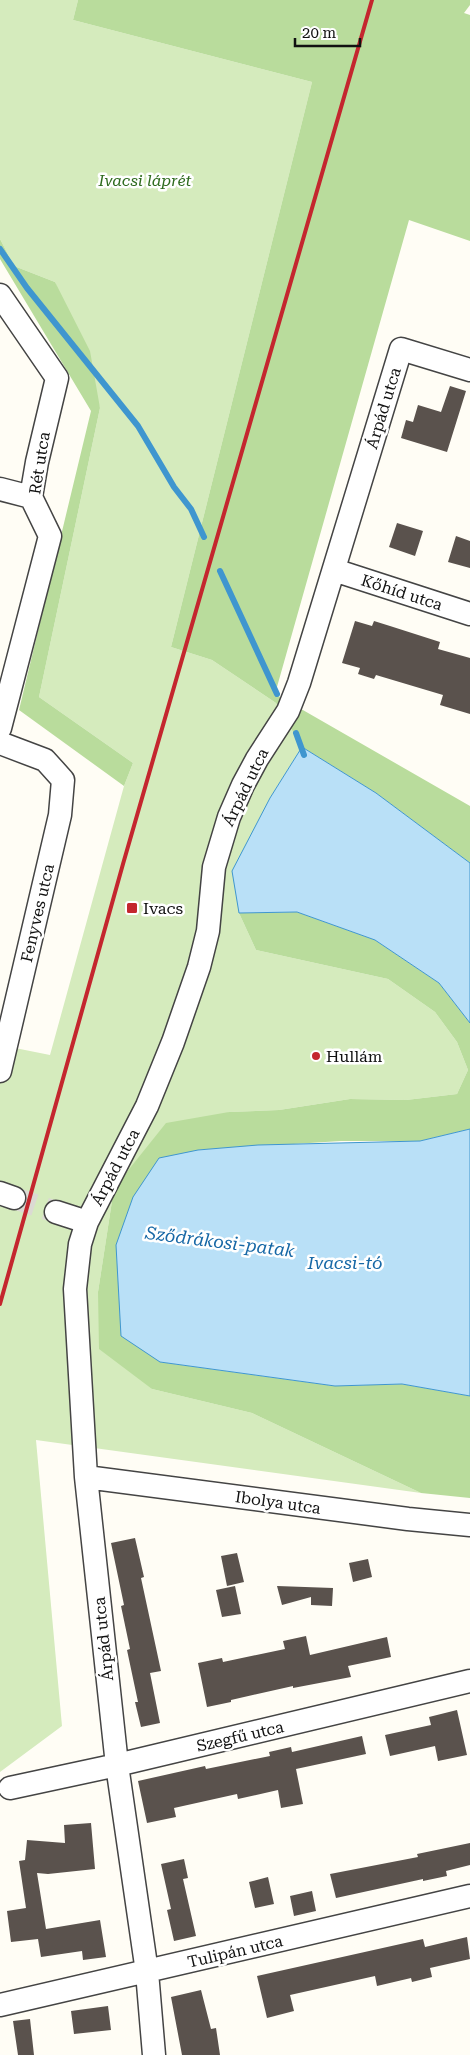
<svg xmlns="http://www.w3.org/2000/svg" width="470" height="2055" font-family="'Roboto Serif',serif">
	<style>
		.green { fill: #d5ebbd }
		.forest { fill: #b9dc9c }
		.water { fill: #b9e0f7; stroke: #3f96cf }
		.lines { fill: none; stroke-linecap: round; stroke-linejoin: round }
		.stream { stroke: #3f96cf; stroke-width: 6 }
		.building { fill: #5a524d }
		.minor-tunnel { stroke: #dbdad3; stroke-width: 22; stroke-dasharray: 22 11; stroke-linecap: butt }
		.minor-casing { stroke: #444; stroke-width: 25 }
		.minor { stroke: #fff; stroke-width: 22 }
		.rail { stroke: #c4262e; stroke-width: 4 }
		.poi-dot { fill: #c4262e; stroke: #fff; stroke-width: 2 }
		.labels { text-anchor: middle; stroke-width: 5; stroke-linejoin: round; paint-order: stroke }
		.park-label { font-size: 16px; font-style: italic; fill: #2f6b1f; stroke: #fff }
		.street-label { font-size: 16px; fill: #111; stroke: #fff }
		.poi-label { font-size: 16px; fill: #111; stroke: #fff; text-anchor: start }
		.water-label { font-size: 18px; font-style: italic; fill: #1768a6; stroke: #fff }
	</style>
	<rect width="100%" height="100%" fill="#fffdf5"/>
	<!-- green -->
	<path class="green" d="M0,0h78l-5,20 239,62 -141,565 41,13 64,43 26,44 -32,51 -31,115 17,37 132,29 47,33 22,30 11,28 -11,24 -51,6 -56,-1 -71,11 -50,2 -115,76 -16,104 54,97 100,24 169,80 -385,-53 26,286 -62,46v-727l50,10 74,-269 9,-23 -94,-66 61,-289 -45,-126 -41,-16 -14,-27z"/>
	<!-- forest -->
	<path class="forest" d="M78,0h392v5l-6,8 6,2v226l-61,-21 -134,474 195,112v57l-94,-70 -74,-46 -26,-44 -64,-43 -41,-13 141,-565 -239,-62z
		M0,239l14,27 41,16 35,69 10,57 -61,289 94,66 -9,23 -105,-76 72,-299 -91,-152z
		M297,912l78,28 64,43 31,40v106l-50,12h-79l-143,9 -38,212 175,24 67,-2 68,12v102l-49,-5 -169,-80 -100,-24 -53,-40 -1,-57 16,-104 52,-65 63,-11 50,-2 71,-11 56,1 51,-6 11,-24 -11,-28 -22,-30 -47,-33 -132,-29 -17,-37z"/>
	<!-- water -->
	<path class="water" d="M302,747l74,46 94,70v160l-31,-40 -64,-43 -78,-28 -58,1 -7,-42 38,-73z
		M470,1129v267l-68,-12 -67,2 -175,-24 -39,-26 -5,-91 17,-48 26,-39 39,-8 60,-5 162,-4z"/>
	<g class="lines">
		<!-- stream -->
		<path class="stream" d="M0,249l27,39 111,138 36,61 17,22 13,28
			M220,571l57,123
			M296,733l8,22"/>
	</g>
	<!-- building -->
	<path class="building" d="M450,386l16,5 -19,61 -46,-14 5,-18 7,2 5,-17 23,7z
		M397,523l26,8 -8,25 -26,-9z
		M456,536l14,5v27l-22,-6z
		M355,621l17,5 2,-5 16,5 50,16 -2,7 32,9v56l-30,-9 3,-10 -67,-20 -2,4 -16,-5 2,-6 -18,-5z
		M135,1538l9,39 -3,1 20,93 -11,2 10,50 -19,4 -6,-25h3l-11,-52 3,-1 -9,-43 3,-1 -13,-62z
		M237,1553l7,29 -17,4 -6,-30z
		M368,1559l4,18 -19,5 -4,-19z
		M235,1586l6,28 -19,3 -6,-27z
		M277,1586l56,2 -1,18 -21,-1v-8l-29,8z
		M306,1636l4,19 77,-18 4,20 -43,9 3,11 -58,11v-2l-62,14v2l-24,5 -9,-44 24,-5 1,4 62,-13 -2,-8z
		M457,1710l10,45 -29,6 -3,-15 -45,10 -5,-21 46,-10 -2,-8z
		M362,1736l4,18 -70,15 7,35 -22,4 -3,-18 -40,9 -1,-5 -63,14 2,9 -29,6 -9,-42 67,-15 1,3 64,-13 -1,-4 22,-5 1,5z
		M91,1823l4,46 -47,5 -11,-1 9,56 54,-9 6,37 -23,3 -1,-9 -41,6 -3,-18 -27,3 -4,-31 19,-3 -7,-47 6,-1 2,-20 38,3 -1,-18z
		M470,1843v22l-24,6 1,5 -24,5v-2l-87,19 -6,-24 88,-17 -1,-3z
		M184,1859l4,19 -5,1 13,57 -22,5 -7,-31 4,-1 -10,-45z
		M268,1877l6,27 -19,4 -6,-26z
		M312,1891l4,20 -22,5 -4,-20z
		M467,1937l3,22 -40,9 2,9 -20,5 -1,-4 -34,8 -2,-10 -85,19 4,16 -27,7 -10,-42 166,-37 2,8z
		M201,1990l10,39 5,-1 4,27h-38l-11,-58z
		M108,2006l3,24 -37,4 -3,-23z
		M30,2019l4,36h-16l-5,-34z"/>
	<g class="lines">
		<!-- minor-tunnel -->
		<path class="minor-tunnel" d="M14,1198l42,14"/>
		<!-- minor casing -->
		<g class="minor-casing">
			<path id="minor" d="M0,295l57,83 -20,84 -6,35 19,39 -50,192
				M0,489l31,8
				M334,570l136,44
				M0,743l45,17 18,20 -3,35 -60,256
				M0,1193l14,5
				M56,1212l31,10
				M86,1477l322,42 62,6
				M10,1788l107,-23 353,-84
				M0,2005l470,-109
				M154,2055l-7,-83 -30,-207 -31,-288 -11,-188 5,-45 7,-22 60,-116 26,-64 26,-75 9,-36 6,-64 15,-50 14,-32 14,-26 31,-48 11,-28 102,-334 69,21"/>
		</g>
		<!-- minor -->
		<use href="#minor" class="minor"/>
		<!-- rail -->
		<path class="rail" d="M0,1304l123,-440 249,-864"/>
	</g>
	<!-- markers -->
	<g class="poi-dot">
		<rect x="126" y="902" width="12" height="12" rx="2.5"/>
		<circle cx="316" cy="1056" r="5"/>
	</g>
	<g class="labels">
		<!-- park labels -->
		<g class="park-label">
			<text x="145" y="186">Ivacsi láprét</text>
		</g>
		<!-- street labels -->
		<g class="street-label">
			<text transform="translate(383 408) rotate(-73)" y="6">Árpád utca</text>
			<text transform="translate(39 463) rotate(-81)" y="6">Rét utca</text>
			<text transform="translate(402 592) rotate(18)" y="6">Kőhíd utca</text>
			<text transform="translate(245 787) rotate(-64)" y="6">Árpád utca</text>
			<text transform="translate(37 913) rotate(-77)" y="6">Fenyves utca</text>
			<text transform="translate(115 1167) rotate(-62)" y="6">Árpád utca</text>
			<text transform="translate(278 1502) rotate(8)" y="6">Ibolya utca</text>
			<text transform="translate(103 1639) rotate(-96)" y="6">Árpád utca</text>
			<text transform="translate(240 1736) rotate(-13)" y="6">Szegfű utca</text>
			<text transform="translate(235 1951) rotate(-13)" y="6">Tulipán utca</text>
		</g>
		<!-- poi labels -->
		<g class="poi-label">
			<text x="143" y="914">Ivacs</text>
			<text x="326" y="1062">Hullám</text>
		</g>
		<!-- water labels -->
		<g class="water-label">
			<text transform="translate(220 1242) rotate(7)" y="6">Sződrákosi-patak</text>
			<text x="345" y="1269">Ivacsi-tó</text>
		</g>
	</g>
	<!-- scale -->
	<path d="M295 38v8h65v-8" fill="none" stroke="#111111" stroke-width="2.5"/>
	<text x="302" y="38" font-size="15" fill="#111111" stroke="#ffffff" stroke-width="4" paint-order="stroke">20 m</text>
</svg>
